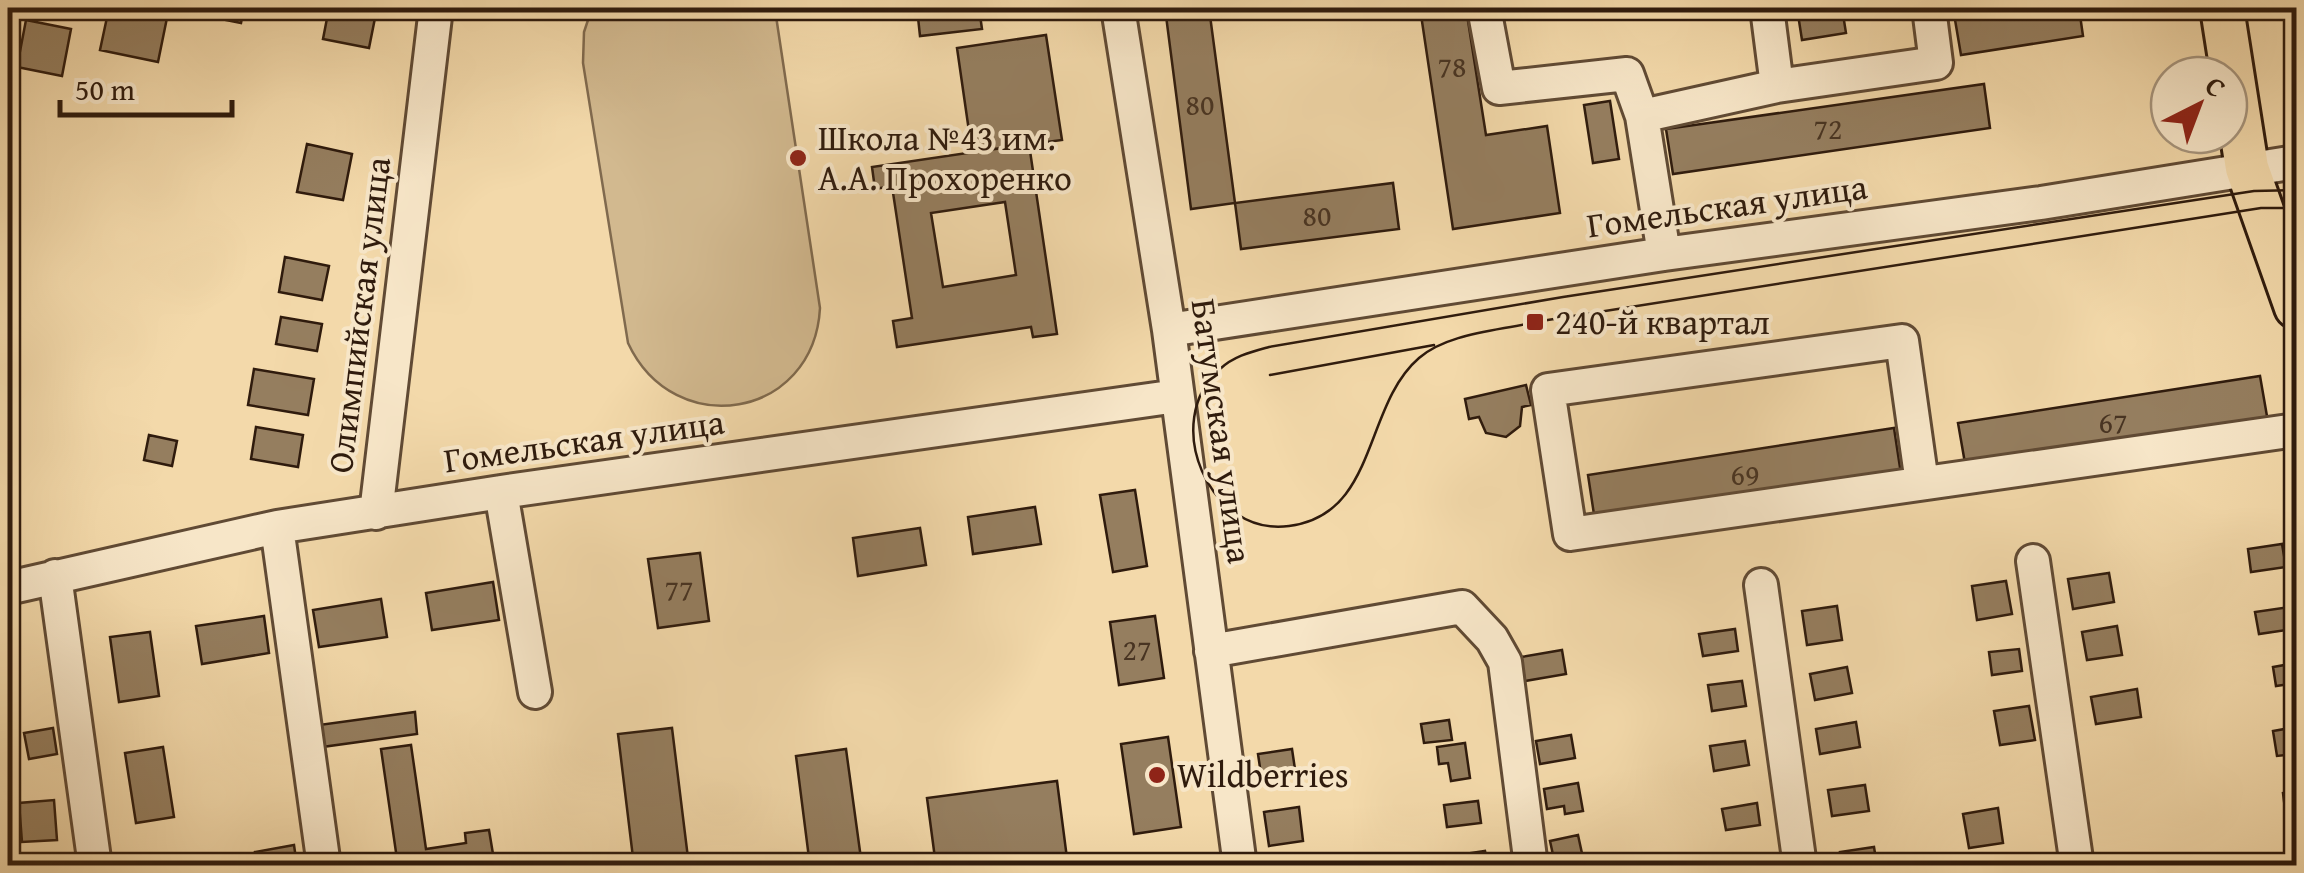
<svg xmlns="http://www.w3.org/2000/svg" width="2304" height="873" font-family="'Gentium Book Plus',serif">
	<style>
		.green { fill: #d2b98f; stroke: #806a4e; stroke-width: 2.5 }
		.building { fill: #957e5f; stroke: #2f1b0d; stroke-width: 2.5; fill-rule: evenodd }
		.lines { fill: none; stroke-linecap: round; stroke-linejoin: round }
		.minor-casing { stroke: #604a34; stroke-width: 38 }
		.major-casing { stroke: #2f1b0d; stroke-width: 48 }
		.minor { stroke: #f7e6c8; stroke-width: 32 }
		.major { stroke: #f3d9aa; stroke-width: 42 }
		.tram { stroke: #2f1b0d; stroke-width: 2.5 }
		.poi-dot { fill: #8f2418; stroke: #f7e6c8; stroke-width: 4 }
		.labels { text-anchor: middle; stroke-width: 8; stroke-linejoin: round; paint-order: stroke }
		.number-label { font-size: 30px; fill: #483422 }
		.poi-label { font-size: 35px; fill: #2f1b0d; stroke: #f7e6c8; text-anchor: start }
		.street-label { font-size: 35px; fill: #2f1b0d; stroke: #f7e6c8 }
	</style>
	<rect width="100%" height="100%" fill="#f3d9aa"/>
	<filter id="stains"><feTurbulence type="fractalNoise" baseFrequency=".002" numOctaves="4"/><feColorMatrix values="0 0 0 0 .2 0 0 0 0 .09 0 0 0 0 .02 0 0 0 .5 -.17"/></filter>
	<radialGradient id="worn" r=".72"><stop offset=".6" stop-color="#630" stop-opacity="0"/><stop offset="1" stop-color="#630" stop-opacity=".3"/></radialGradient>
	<!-- green -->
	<path class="green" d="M592,8h180l4,8 44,292c-6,111 -146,134 -192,35l-45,-280 1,-31z"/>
	<!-- building -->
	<path class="building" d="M109,8h60l-11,54 -58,-12z
		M197,8h47l-3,15 -45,-9z
		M329,8h48l-8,40 -46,-9z
		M917,8h62l3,21 -62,7z
		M1165,8h44l26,195 -44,6z
		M1420,8h46l20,127 61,-9 13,87 -107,16z
		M1797,8h45l4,25 -44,7z
		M1953,8h126l4,28 -122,19z
		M26,20l45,9 -9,47 -45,-9z
		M1046,35l16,105 -90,12 -15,-104z
		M1984,84l6,44 -317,46 -7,-45z
		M1610,101l9,58 -26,4 -9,-58z
		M307,144l45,10 -9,46 -46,-8z
		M1029,144l28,190 -24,3 -2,-10 -134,20 -4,-26 19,-3 -20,-132 -17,3 -3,-22zM1005,202l11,73 -73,12 -12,-74z
		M1393,183l6,46 -158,20 -6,-46z
		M285,257l44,9 -7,34 -43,-8z
		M281,317l41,7 -5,27 -41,-7z
		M8,346l10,1 -6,35 -4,-1z
		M254,369l60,10 -6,36 -60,-10z
		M2260,376l8,46 -302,47 -8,-46z
		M1526,385l5,20 -9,2 -2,19 -14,11 -20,-4 -7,-16 -10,2 -4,-20z
		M256,427l47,8 -5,32 -47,-8z
		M1894,428l7,46 -306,47 -7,-46z
		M149,435l28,6 -5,25 -28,-6z
		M1135,490l12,76 -34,6 -13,-77z
		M1035,507l6,37 -68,10 -5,-37z
		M920,528l6,37 -68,11 -5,-38z
		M2282,544l4,23 -35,5 -3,-23z
		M700,553l9,68 -51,7 -10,-69z
		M2109,573l5,29 -41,7 -5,-30z
		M2006,581l6,33 -35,6 -5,-34z
		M493,582l6,38 -67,10 -6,-37z
		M381,599l6,38 -68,10 -6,-37z
		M1837,606l5,34 -35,5 -5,-34z
		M2290,607l4,22 -35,5 -4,-22z
		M264,616l5,37 -67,11 -6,-38z
		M1155,616l9,62 -45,7 -9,-63z
		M2117,626l5,29 -35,5 -5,-28z
		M1735,629l3,22 -35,5 -4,-22z
		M150,632l9,64 -40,6 -9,-65z
		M2019,649l3,22 -30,4 -3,-23z
		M1562,650l4,24 -41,7 -4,-24z
		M2296,663v20l-20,3 -3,-19z
		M1847,667l5,26 -37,7 -5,-26z
		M1742,681l4,25 -34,5 -4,-26z
		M2137,689l4,28 -45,7 -5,-27z
		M2029,706l6,34 -35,5 -6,-34z
		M415,712l2,22 -95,13 -3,-22z
		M1449,720l3,20 -28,3 -3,-19z
		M1856,722l4,25 -40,7 -4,-25z
		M2296,727v27l-19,2 -4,-25z
		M53,728l4,26 -28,5 -5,-26z
		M672,728l17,138h-55l-16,-132z
		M1571,735l4,23 -35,6 -4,-23z
		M1168,737l13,90 -47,7 -13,-90z
		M1745,741l4,24 -35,6 -4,-25z
		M1465,743l5,35 -19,3 -3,-18 -9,1 -2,-17z
		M411,745l15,104 40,-6 -1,-10 24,-3 6,36h-97l-17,-117z
		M163,747l11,70 -38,6 -11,-70z
		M846,749l16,117h-52l-14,-110z
		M1292,749l4,27 -34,5 -4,-27z
		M1057,781l11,85h-132l-9,-68z
		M1578,783l5,28 -18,3 -1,-8 -17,3 -3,-20z
		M1865,785l4,26 -37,5 -4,-26z
		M2296,791v24l-10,2 -3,-24z
		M54,800l3,40 -35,2 -3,-39z
		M1478,801l3,22 -34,4 -3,-22z
		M1757,803l3,22 -34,5 -4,-21z
		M1299,807l4,34 -34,5 -5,-34z
		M1998,808l5,35 -34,5 -6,-34z
		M1578,835l5,23 -28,6 -5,-23z
		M294,845l3,21h-40l-2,-14z
		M1874,847l3,19h-35l-2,-14z
		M1485,851l3,15h-35l-2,-10z
		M2051,856l1,10h-35l-1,-5z
		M1307,858l1,8h-35v-3z"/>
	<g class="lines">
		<!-- minor casing -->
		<g class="minor-casing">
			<path id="minor" d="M1118,8l51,322 71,536
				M1484,8l15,80 128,-14 15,42 22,138
				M1767,8l10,78
				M1642,116l135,-30 159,-23 -7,-55
				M1169,330l495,-76 377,-51 255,-41
				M1922,483l-20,-142 -354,49 22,144 726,-104
				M501,492l34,200
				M376,513l60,-505
				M277,527l47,339
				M2033,561l44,305
				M55,576l40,290
				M1761,585l39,281
				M8,588l269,-61 224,-35 676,-96
				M1211,651l251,-44 30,32 13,23 26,204"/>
		</g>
		<!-- major casing -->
		<g class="major-casing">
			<path id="major" d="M2222,8l25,160 49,139"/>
		</g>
		<!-- minor -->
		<use href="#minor" class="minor"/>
		<!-- major -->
		<use href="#major" class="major"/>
		<!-- tram -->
		<path class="tram" d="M2296,190l-42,1 -691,106 -294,50c-18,5 -35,9 -49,22 -60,52 -11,168 69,157 89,-11 74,-120 130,-168 29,-25 79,-27 116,-36l726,-114h35
			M1270,375l164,-30"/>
	</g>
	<!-- markers -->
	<g class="poi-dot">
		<circle cx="798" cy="158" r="10"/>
		<rect x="1525" y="312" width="20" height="20" rx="5"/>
		<circle cx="1157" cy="775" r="10"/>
	</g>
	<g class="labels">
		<!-- number labels -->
		<g class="number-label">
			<text x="1452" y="77">78</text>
			<text x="1200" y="115">80</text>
			<text x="1828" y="139">72</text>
			<text x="1317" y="226">80</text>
			<text x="2113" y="433">67</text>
			<text x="1745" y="485">69</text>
			<text x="679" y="600">77</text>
			<text x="1137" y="660">27</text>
		</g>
		<!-- poi labels -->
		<g class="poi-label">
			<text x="818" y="150">Школа №43 им.<tspan x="818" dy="40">А.А. Прохоренко</tspan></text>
			<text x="1555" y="334">240-й квартал</text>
			<text x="1177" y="787">Wildberries</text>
		</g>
		<!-- street labels -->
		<g class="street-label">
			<text transform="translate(1727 206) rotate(-8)" y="12">Гомельская улица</text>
			<text transform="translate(359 315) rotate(-83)" y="12">Олимпийская улица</text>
			<text transform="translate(1222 431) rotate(82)" y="12">Батумская улица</text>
			<text transform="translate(584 441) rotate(-8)" y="12">Гомельская улица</text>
		</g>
	</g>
	<!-- margin -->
	<rect width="2304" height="873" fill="none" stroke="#f3d9aa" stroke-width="40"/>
	<rect x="10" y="10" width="2284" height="853" fill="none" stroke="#2f1b0d" stroke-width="5"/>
	<rect x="20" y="20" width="2264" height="833" fill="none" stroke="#2f1b0d" stroke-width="2.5"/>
	<!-- north arrow -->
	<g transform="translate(2199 105) rotate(42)"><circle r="48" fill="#f7e6c8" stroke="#a7957d" stroke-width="2.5"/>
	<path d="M0-8L18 38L0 25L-18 38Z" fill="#8f2418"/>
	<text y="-15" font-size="28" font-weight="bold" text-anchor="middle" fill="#2f1b0d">С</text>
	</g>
	<!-- scale -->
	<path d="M60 100v15h172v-15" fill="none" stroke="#2f1b0d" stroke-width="5"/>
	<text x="75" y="100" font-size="30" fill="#2f1b0d" stroke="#f7e6c8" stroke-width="8" paint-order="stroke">50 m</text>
	<rect width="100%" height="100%" filter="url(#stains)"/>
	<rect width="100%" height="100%" fill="url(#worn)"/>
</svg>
